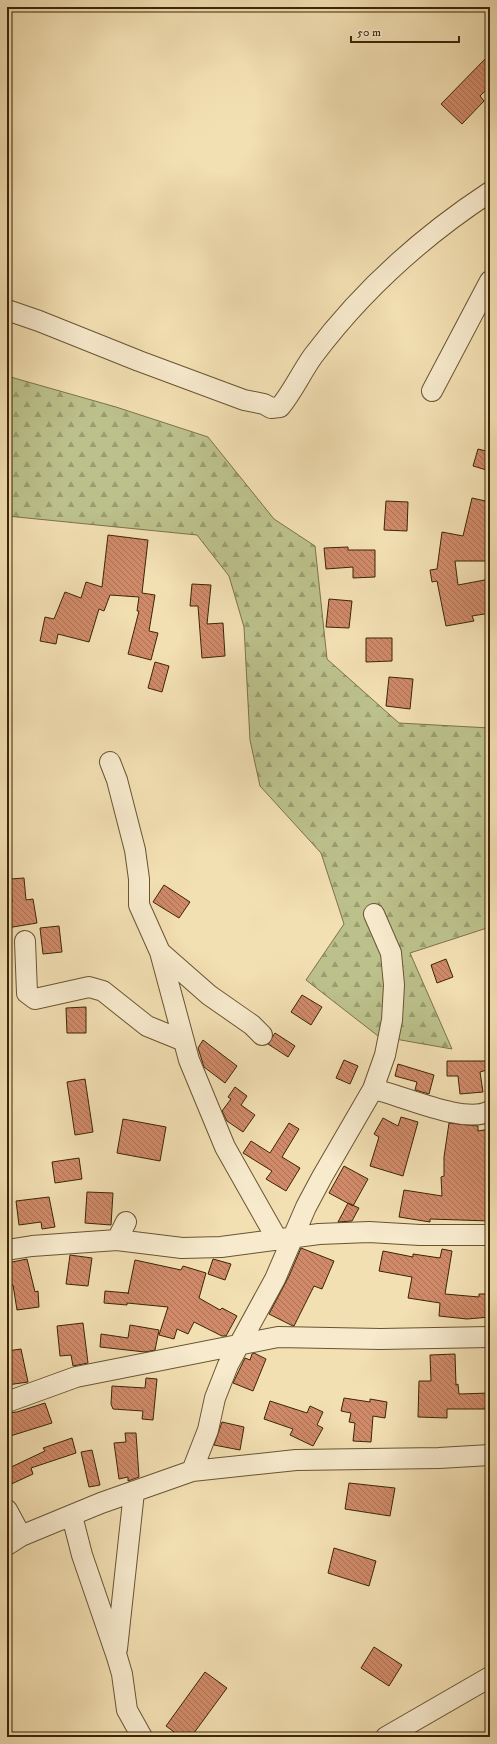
<svg xmlns="http://www.w3.org/2000/svg" width="497" height="1744" font-family="'IM FELL DW Pica',serif">
	<style>
		.forest { fill: url(#forest-firs); stroke: #7c7349 }
		.building { fill: url(#building-back-hatch); stroke: #3b2507 }
		.lines { fill: none; stroke-linecap: round; stroke-linejoin: round }
		.minor-casing { stroke: #695432; stroke-width: 22 }
		.minor { stroke: #f7eacd; stroke-width: 20 }
	</style>
	<defs>
		<pattern id="forest-firs" width="22" height="20" patternUnits="userSpaceOnUse"><rect width="22" height="20" fill="#bcc18b"/><path d="M5 1l3.5 6h-7zM16 11l3.5 6h-7z" fill="#9a9d70"/></pattern>
		<pattern id="building-back-hatch" width="6" height="6" patternUnits="userSpaceOnUse"><rect width="6" height="6" fill="#d08a69"/><path d="M-1 5l2 2M0 0l6 6M5-1l2 2" fill="none" stroke="#aa7154"/></pattern>
	</defs>
	<rect width="100%" height="100%" fill="#f2dfb2"/>
	<filter id="stains"><feTurbulence type="fractalNoise" baseFrequency=".005" numOctaves="4"/><feColorMatrix values="0 0 0 0 .2 0 0 0 0 .09 0 0 0 0 .02 0 0 0 .5 -.17"/></filter>
	<radialGradient id="worn" r=".72"><stop offset=".6" stop-color="#630" stop-opacity="0"/><stop offset="1" stop-color="#630" stop-opacity=".3"/></radialGradient>
	<!-- forest -->
	<path class="forest" d="M7,376l109,31 92,30 66,82 41,27 12,113 72,64 91,5v199l-80,26 42,96 -74,-13 -72,-56 38,-56 -23,-71 -61,-67 -10,-46 -6,-113 -15,-51 -32,-41 -190,-19z"/>
	<!-- building -->
	<path class="building" d="M490,54v32l-10,10 4,5 -22,23 -21,-20z
		M478,449l12,3v19l-17,-5z
		M472,498l18,4v59h-35l3,24 32,-6v34l-18,3 2,5 -28,5 -9,-45 -5,1 -2,-12 7,-1 5,-37 21,4z
		M386,501l22,1 -1,29 -23,-1z
		M108,535l40,5 -6,53 13,2 -6,36 9,2 -7,27 -23,-6 11,-43h-2l2,-14 -29,-2 -6,16 -5,-2 -10,33 -31,-8 -2,10 -16,-3 5,-24 9,2 11,-27 16,6 5,-16 16,5z
		M348,547v3h27v27l-22,1v-11l-27,2 -2,-21z
		M192,584l19,1 -4,39 16,-1 2,33 -23,2 -4,-52h-8z
		M329,599l23,2 -3,27 -23,-1z
		M366,638h26v23l-26,1z
		M155,662l14,4 -7,26 -14,-4z
		M389,677l24,2 -3,30 -24,-3z
		M24,878l2,22 7,-1 4,24 -30,5v-25l5,-1 -2,-23z
		M164,885l26,17 -11,16 -26,-16z
		M59,926l3,26 -19,2 -3,-26z
		M446,959l7,18 -16,6 -6,-18z
		M302,995l20,12 -11,18 -20,-13z
		M86,1007v26h-19l-1,-25z
		M275,1033l20,13 -7,11 -20,-13z
		M203,1040l34,26 -12,17 -21,-16 -6,-19z
		M344,1060l14,6 -8,18 -14,-6z
		M447,1061h43v8l-10,3 3,20 -23,2 -2,-18h-11z
		M398,1064l36,11 -5,19 -14,-4 2,-8 -22,-6z
		M85,1079l8,53 -18,3 -8,-53z
		M235,1087l12,9 -6,9 14,10 -12,17 -16,-11 -5,-10 9,-12 -3,-2z
		M401,1117l17,5 -15,54 -33,-10 9,-29 -5,-3 9,-16 15,8z
		M123,1119l43,8 -6,34 -43,-8z
		M289,1123l10,6 -17,28 18,11 -14,23 -20,-12 6,-8 -29,-18 8,-12 19,12z
		M449,1123l29,3v5l12,-2v92l-60,-2v3l-31,-5 5,-27 38,6 -1,-19 3,-1v-19z
		M79,1158l3,21 -27,4 -3,-21z
		M344,1166l24,13 -15,27 -24,-13z
		M87,1192l26,1 -2,32 -26,-2z
		M49,1197l6,30 -13,2 -1,-7 -22,3 -3,-24z
		M348,1203l11,5 -7,13 -14,1z
		M301,1248l33,13 -12,28 -8,-3 -20,40h-1l-24,-12 20,-38z
		M442,1249l10,2 -7,43 34,3v-3h11v23l-23,2 -28,-3 1,-13 -32,-5 4,-21 -33,-6 4,-20 30,6v-3l27,4z
		M70,1255l22,3 -4,28 -22,-2z
		M27,1259l8,33 3,-1 1,16 -22,3 -4,-25 -6,1v-23z
		M213,1259l18,5 -6,16 -17,-6z
		M135,1260l46,10 2,-4 23,7 -7,25 21,12 2,-2 15,8 -11,20h-4l-28,-14 -6,12 -11,-5 -3,10 -15,-4 9,-28 -41,-4v2l-23,-2 1,-12 23,2v1z
		M83,1323l5,40 -15,3 -2,-11 -11,1 -3,-30z
		M130,1325l29,5 -4,20 -10,2 -45,-5 1,-13 27,4z
		M21,1349l7,33 -21,3v-34z
		M254,1353l12,6 -13,32 -20,-8 12,-25 5,2 2,-6z
		M455,1354l1,31 2,-1 1,10 31,-1v16h-43v9l-29,-1 1,-36h12l-1,-26z
		M146,1378l11,1 -4,41 -11,-1 1,-8 -30,-2 -2,-5 1,-18 33,2z
		M344,1398l26,4v-3l17,3 -2,16 -12,-2 -2,26 -18,-1 2,-18 -6,-1 2,-9 -10,-2z
		M270,1401l37,12 3,-7 13,6 -6,13 6,3 -10,18 -23,-11 3,-6 -29,-10z
		M45,1403l7,20 -45,14v-24l10,-1z
		M222,1422l22,5 -4,23 -26,-5z
		M125,1433h11l3,44 -11,4v-4l-9,2 -5,-36 12,-1z
		M72,1438l4,15 -45,15 2,6 -26,12v-17l38,-18 -2,-3z
		M92,1450l8,35 -11,2 -8,-35z
		M349,1483l46,5 -5,28 -45,-7z
		M334,1548l42,13 -7,25 -41,-13z
		M374,1647l28,18 -13,21 -28,-18z
		M205,1672l22,16 -36,49h-10l-15,-11z"/>
	<g class="lines">
		<!-- minor casing -->
		<g class="minor-casing">
			<path id="minor" d="M7,310l32,11 100,40 105,39 20,4 7,4 9,-1c13,-16 21,-34 33,-51 48,-64 110,-120 177,-164
				M432,391l58,-110
				M110,762l7,18 18,70 4,29v26l21,47 29,108 36,87 52,92
				M25,941l2,52 8,6 54,-12 14,4 44,35 37,15
				M160,952l49,43 43,30 10,10
				M373,1089c29,6 91,36 117,22
				M117,1240l9,-18
				M7,1250l25,-4 85,-6 65,8 39,-1 98,-13 50,-2 51,3h70
				M7,1402l69,-25 202,-40 103,2 109,-2
				M192,1471l16,-41 7,-32 13,-33 47,-86 31,-72 16,-30 51,-88 12,-34 7,-35 2,-35 -3,-32 -17,-39
				M7,1510l14,26
				M72,1516l10,39 35,102 5,17 5,36 15,27
				M7,1545l14,-9 80,-33 91,-32 104,-11 143,-2 51,-3
				M117,1649l17,-157
				M386,1737l104,-60"/>
		</g>
		<!-- minor -->
		<use href="#minor" class="minor"/>
	</g>
	<!-- margin -->
	<rect width="497" height="1744" fill="none" stroke="#f2dfb2" stroke-width="24"/>
	<rect x="8" y="8" width="481" height="1728" fill="none" stroke="#3b2507" stroke-width="2"/>
	<rect x="12" y="12" width="473" height="1720" fill="none" stroke="#3b2507"/>
	<!-- scale -->
	<path d="M351 36v6h108v-6" fill="none" stroke="#3b2507" stroke-width="2"/>
	<text x="357" y="36" font-size="12" fill="#3b2507" stroke="#f7eacd" stroke-width="3" paint-order="stroke">50 m</text>
	<rect width="100%" height="100%" filter="url(#stains)"/>
	<rect width="100%" height="100%" fill="url(#worn)"/>
</svg>
